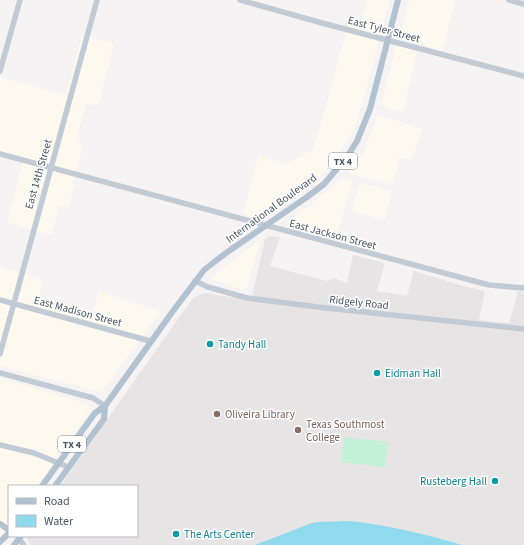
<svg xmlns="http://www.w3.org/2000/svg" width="524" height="545" font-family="'Source Sans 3',sans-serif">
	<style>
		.commercial { fill: #fdf9ef }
		.education { fill: #e6e4e5 }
		.green { fill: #c3f1d5 }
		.water { fill: #90daee }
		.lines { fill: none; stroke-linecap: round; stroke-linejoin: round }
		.secondary { stroke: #c1cbd6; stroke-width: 5.5 }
		.primary { stroke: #b3c2d1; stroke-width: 6 }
		.culture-dot { fill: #0f9aa8; stroke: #fff; stroke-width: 1.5 }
		.education-dot { fill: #8d6e63; stroke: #fff; stroke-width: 1.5 }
		.labels { text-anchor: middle; stroke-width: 3; stroke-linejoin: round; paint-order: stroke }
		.shield { fill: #fff; stroke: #808990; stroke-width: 1 }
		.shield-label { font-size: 10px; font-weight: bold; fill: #4a5661 }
		.street-label { font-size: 11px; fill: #4a5661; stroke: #fff }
		.culture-label { font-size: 11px; fill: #0d838f; stroke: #fff; text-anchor: start }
		.education-label { font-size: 11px; fill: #785e54; stroke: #fff; text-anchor: start }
	</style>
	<rect width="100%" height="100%" fill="#f5f3f3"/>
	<!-- commercial -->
	<path class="commercial" d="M367,0h23l-34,126 -19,30 -17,21 -60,43 -17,-6 15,-58 29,8 27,-15 34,-124 12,3z
		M409,0h47l-14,51 -43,-13z
		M82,35l32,9 -16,61 -12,-1 -10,37 7,2 -14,64 -9,-1 -9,29 -44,-12 17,-64 -24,-7v-75l66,18z
		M396,47h8l13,4 -14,61 -22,-6z
		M378,115l45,14 -12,30 -12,-2 -6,27 -43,-10 -1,-3v-3l14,-14z
		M342,179l7,1 3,3 -16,54 -49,-14z
		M360,183l32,8 -7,29 -33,-9z
		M260,242l-13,47 -4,1 -31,-11 1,-3 5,-4 38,-29z
		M0,267l43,12 -5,22 54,14 7,-23 62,19 -60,81 -101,-26z
		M0,378l88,26 3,5 -54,77h-28v40l-9,10z"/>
	<!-- education -->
	<path class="education" d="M270,236l10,1 -10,29 57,15 7,-3 13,5 6,-28 32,8 -8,28 30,5 7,-25 49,15 22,5 -6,29 30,3 9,-32 6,1v253h-494l-4,-9h111v-50h-77l133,-188 6,-3 8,-2 44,8 14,-62z"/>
	<!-- green -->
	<path class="green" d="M344,437l44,5 -3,25 -44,-5z"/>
	<!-- water -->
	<path class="water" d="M350,521c37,4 76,13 112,24h-207l57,-22 7,-1z"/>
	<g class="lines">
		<!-- secondary -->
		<path class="secondary" d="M240,0l82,23 202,53
			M509,0l15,4
			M0,71l20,-71
			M0,154l489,131 35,3
			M195,281l13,6 39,11 79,10 198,21
			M0,300l150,41
			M0,354l97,-354
			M0,373l93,25 12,8
			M0,445l34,8 34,14
			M19,539l5,6"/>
		<!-- primary -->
		<path class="primary" d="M42,486l53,-73 10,-7 68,-95 31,-41 22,-17 81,-56 17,-13 23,-27 10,-16 13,-32 28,-109
			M55,486l49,-67 1,-13
			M0,524l9,6
			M0,542l9,-9
			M14,545l7,-9"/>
	</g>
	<!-- markers -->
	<g class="culture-dot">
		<circle cx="210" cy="344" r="4"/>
		<circle cx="377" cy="373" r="4"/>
		<circle cx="495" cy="481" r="4"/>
		<circle cx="176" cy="534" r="4"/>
	</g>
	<g class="education-dot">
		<circle cx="217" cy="414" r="4"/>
		<circle cx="298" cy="430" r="4"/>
	</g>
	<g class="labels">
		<!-- shield labels -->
		<g class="shield">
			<rect x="329" y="153" width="28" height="16" rx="3"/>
			<rect x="58" y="436" width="28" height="16" rx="3"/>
		</g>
		<g class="shield-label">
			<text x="343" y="165">TX 4</text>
			<text x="72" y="448">TX 4</text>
		</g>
		<!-- street labels -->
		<g class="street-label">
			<text transform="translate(384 29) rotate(15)" y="4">East Tyler Street</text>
			<text transform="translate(38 174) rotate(-74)" y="4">East 14th Street</text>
			<text transform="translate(271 208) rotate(-36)" y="4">International Boulevard</text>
			<text transform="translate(333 234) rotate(15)" y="4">East Jackson Street</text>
			<text transform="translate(359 302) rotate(6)" y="4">Ridgely Road</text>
			<text transform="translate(78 311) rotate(15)" y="4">East Madison Street</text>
		</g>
		<!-- culture labels -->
		<g class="culture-label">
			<text x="218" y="348">Tandy Hall</text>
			<text x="385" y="377">Eidman Hall</text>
			<text x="487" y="485" text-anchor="end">Rusteberg Hall</text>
			<text x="184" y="538">The Arts Center</text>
		</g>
		<!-- education labels -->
		<g class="education-label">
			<text x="225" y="418">Oliveira Library</text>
			<text x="306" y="428">Texas Southmost<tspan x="306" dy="13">College</tspan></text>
		</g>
	</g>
	<!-- legend -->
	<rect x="8" y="485" width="130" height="52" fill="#ffffff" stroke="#b7bbc0"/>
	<rect x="16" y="498" width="20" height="6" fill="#b3c2d1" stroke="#b7bbc0"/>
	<text x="44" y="505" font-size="12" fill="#4a5661">Road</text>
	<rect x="16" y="515" width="20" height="12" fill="#90daee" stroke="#b7bbc0"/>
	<text x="44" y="525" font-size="12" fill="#4a5661">Water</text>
</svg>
